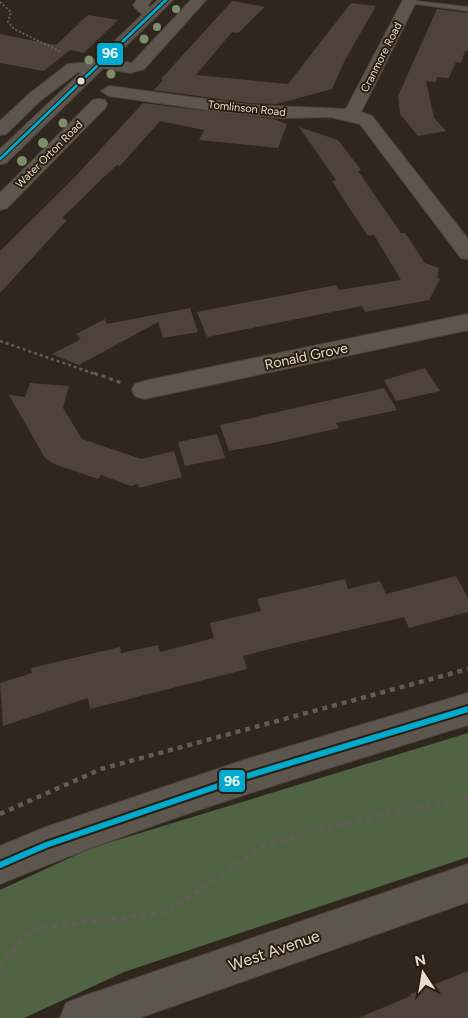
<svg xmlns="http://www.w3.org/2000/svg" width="468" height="1018" font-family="Figtree,sans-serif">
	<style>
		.forest { fill: #506443 }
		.building { fill: #4e423c }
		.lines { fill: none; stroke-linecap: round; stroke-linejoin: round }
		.service-casing { stroke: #4b443e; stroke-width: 2 }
		.minor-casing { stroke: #4b443e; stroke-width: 2 }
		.tertiary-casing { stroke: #4b443e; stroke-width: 2 }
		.secondary-casing { stroke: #4b443e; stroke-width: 2 }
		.path-far3 { stroke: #615c55; stroke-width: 2; stroke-dasharray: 2 2; stroke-linecap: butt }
		.path-far2 { stroke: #615c55; stroke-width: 2.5; stroke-dasharray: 3 3; stroke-linecap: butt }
		.path-far1 { stroke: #615c55; stroke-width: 3; stroke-dasharray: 4 4; stroke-linecap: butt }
		.path { stroke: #615c55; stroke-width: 4.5; stroke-dasharray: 5 5; stroke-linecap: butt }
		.service { fill: #5c564f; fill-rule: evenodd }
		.minor { fill: #5c564f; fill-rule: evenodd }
		.tertiary { fill: #5c564f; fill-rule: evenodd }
		.secondary { fill: #5c564f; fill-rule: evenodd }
		.bus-1-far1-casing { stroke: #2a1e0e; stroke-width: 5 }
		.bus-1-casing { stroke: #2a1e0e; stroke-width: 10 }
		.bus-1-far1 { stroke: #00a9ce; stroke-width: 3 }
		.bus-1 { stroke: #00a9ce; stroke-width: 6 }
		.tree { fill: #7b8e69 }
		.bus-dot { fill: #e4dbd1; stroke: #2a1e0e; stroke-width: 2 }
		.labels { text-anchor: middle; stroke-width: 4; stroke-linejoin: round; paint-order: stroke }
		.far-street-label { font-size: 11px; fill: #e4dbd1; stroke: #2a1e0e }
		.street-label { font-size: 14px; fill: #e4dbd1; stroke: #2a1e0e }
		.near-street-label { font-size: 16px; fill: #e4dbd1; stroke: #2a1e0e }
		.line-badge { stroke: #2a1e0e; stroke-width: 2 }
		.badge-label { font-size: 14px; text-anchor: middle; font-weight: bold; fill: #fff }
	</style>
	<rect width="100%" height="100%" fill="#2f271e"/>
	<!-- forest -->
	<path class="forest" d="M468,733v124l-344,115 -100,46h-24v-128l91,-42z"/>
	<!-- building -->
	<path class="building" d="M232,1l33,6 -27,26 -6,-1 -36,43 92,9 63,-81 25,3 -31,54 -13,29 -55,15 -28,-1 -95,-13 9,-10 -2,-1z
		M437,9l31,4v38h-3l-4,12 -5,-1 -7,16 -12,-1 -1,5 -10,-1 8,37 12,13 -28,5 -18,-22 -2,-18z
		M88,15l30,5 -34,33 -14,-3 -26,21 -44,-8v-29l56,11z
		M143,103l130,16 14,5 -9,24 -79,-8 5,-10 -44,-9 -40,45 -3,-1 -10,9 -45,44 5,2 -67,73v-42l73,-72z
		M299,127l39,13 23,30 -3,1 43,62h4l20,30 14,5 -2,10 3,1 -11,21 -64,12 -3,-6 -155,31 -10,-25 139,-27 3,5 62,-10 -27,-45 -6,1 -20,-30 -16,-25 4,-1z
		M190,308l8,24 -35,6 -5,-16 -79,43 -27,-11 29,-15 -5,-5 29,-15 2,5z
		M425,368l15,23 -44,10 -12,-21z
		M30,383l39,3 -6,22 19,31 59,20 33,-8 8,26 -43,11 -1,-4 -7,2 -30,-11 -3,4 -44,-15 -9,-6 -36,-63 16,2z
		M384,388l13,22 -61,13 3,5 -66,15 -44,8 -9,-26z
		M217,434l8,24 -40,8 -7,-24z
		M456,576l12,22v14l-59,16 -5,-11 -118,28 -43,11 4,13 -157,40 -2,-11 -85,28 -3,-43 32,-10 -1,-5 89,-21 1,6 37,-8 2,7 54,-14 -4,-15 51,-12 -4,-12 88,-20 3,10 32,-8 6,13z
		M468,971v47h-110l53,-22 -1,-2z"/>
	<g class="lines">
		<!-- service casing -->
		<g class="service-casing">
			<path id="service" d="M406,0l62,7v4l-59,-8z"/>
		</g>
		<!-- minor casing -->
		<g class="minor-casing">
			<path id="minor" d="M137,0h15l-4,5 10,9 -2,3c-10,2 -17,-4 -23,-12z
				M191,0h15l-62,69 -14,4 -27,-5 -7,4h-18l-37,28 -35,34 -6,1v-14l29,-27 39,-30 26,-2 7,-4 31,5z
				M403,0h14l-56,112 11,4 96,123v20l-7,-1 -101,-134 -30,-7 -48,1 -53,-5 -120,-17 -8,-5 8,-5 140,19 97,4z
				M99,99l6,1 2,4 -2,4 -98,100 -7,2v-17l93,-93z
				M468,314v16l-324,69 -9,-3 -3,-6 3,-6 9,-3z
				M468,864v38l-329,116h-79l6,-15 15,-6z"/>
		</g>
		<!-- tertiary casing -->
		<g class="tertiary-casing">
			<path id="tertiary" d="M468,693v32c-157,49 -316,95 -468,159v-38l46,-19 198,-67z"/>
		</g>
		<!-- secondary casing -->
		<g class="secondary-casing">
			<path id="secondary" d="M158,0h15l-167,163 -6,1v-15z"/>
		</g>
		<!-- path-far3 -->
		<path class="path-far3" d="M0,2l11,10 -3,10 6,7 47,23"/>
		<!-- path-far2 -->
		<path class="path-far2" d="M0,341l98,34"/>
		<!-- path-far1 -->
		<path class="path-far1" d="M94,373l28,10"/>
		<!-- path -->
		<path class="path" d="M0,814l101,-45 367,-100
			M0,967l31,-38 137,-17 97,-67 89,-25 114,-23"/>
		<!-- service -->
		<use href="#service" class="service"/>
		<!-- minor -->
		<use href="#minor" class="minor"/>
		<!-- tertiary -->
		<use href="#tertiary" class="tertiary"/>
		<!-- secondary -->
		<use href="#secondary" class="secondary"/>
		<!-- bus-1-far1 casing -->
		<g class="bus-1-far1-casing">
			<path id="bus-1-far1" d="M0,159l166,-159"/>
		</g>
		<!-- bus-1 casing -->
		<g class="bus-1-casing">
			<path id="bus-1" d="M0,865l46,-20 198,-68 224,-68"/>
		</g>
		<!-- bus-1-far1 -->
		<use href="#bus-1-far1" class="bus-1-far1"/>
		<!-- bus-1 -->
		<use href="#bus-1" class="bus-1"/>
	</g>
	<!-- trees -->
	<g class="tree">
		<circle cx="176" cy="9" r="4"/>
		<circle cx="157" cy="27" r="4"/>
		<circle cx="144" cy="39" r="4.5"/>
		<circle cx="89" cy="60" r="4.5"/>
		<circle cx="111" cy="74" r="4.5"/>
		<circle cx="63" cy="123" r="4.5"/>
		<circle cx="43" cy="143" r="5"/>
		<circle cx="22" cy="161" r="5"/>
	</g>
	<!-- markers -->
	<circle class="bus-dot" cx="81" cy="81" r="4.5"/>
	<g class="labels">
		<!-- far-street labels -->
		<g class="far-street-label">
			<text transform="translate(381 57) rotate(-63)" y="4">Cranmore Road</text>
			<text transform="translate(247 108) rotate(6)" y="4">Tomlinson Road</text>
			<text transform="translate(49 154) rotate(-45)" y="4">Water Orton Road</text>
		</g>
		<!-- street labels -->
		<g class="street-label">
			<text transform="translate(306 356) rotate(-12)" y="5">Ronald Grove</text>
		</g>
		<!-- near-street labels -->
		<g class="near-street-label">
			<text transform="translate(274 950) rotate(-19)" y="6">West Avenue</text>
		</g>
	</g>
	<g class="line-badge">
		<rect x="96" y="42" width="28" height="24" rx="5" fill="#00a9ce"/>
		<rect x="218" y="769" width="28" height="24" rx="5" fill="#00a9ce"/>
	</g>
	<g class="badge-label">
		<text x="110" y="58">96</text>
		<text x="232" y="786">96</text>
	</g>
	<!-- north arrow -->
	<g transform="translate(423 973) rotate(348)" stroke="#2a1e0e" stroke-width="4" paint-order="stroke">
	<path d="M0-4L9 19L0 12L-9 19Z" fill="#e4dbd1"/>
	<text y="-8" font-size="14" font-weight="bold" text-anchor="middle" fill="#e4dbd1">N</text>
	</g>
</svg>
